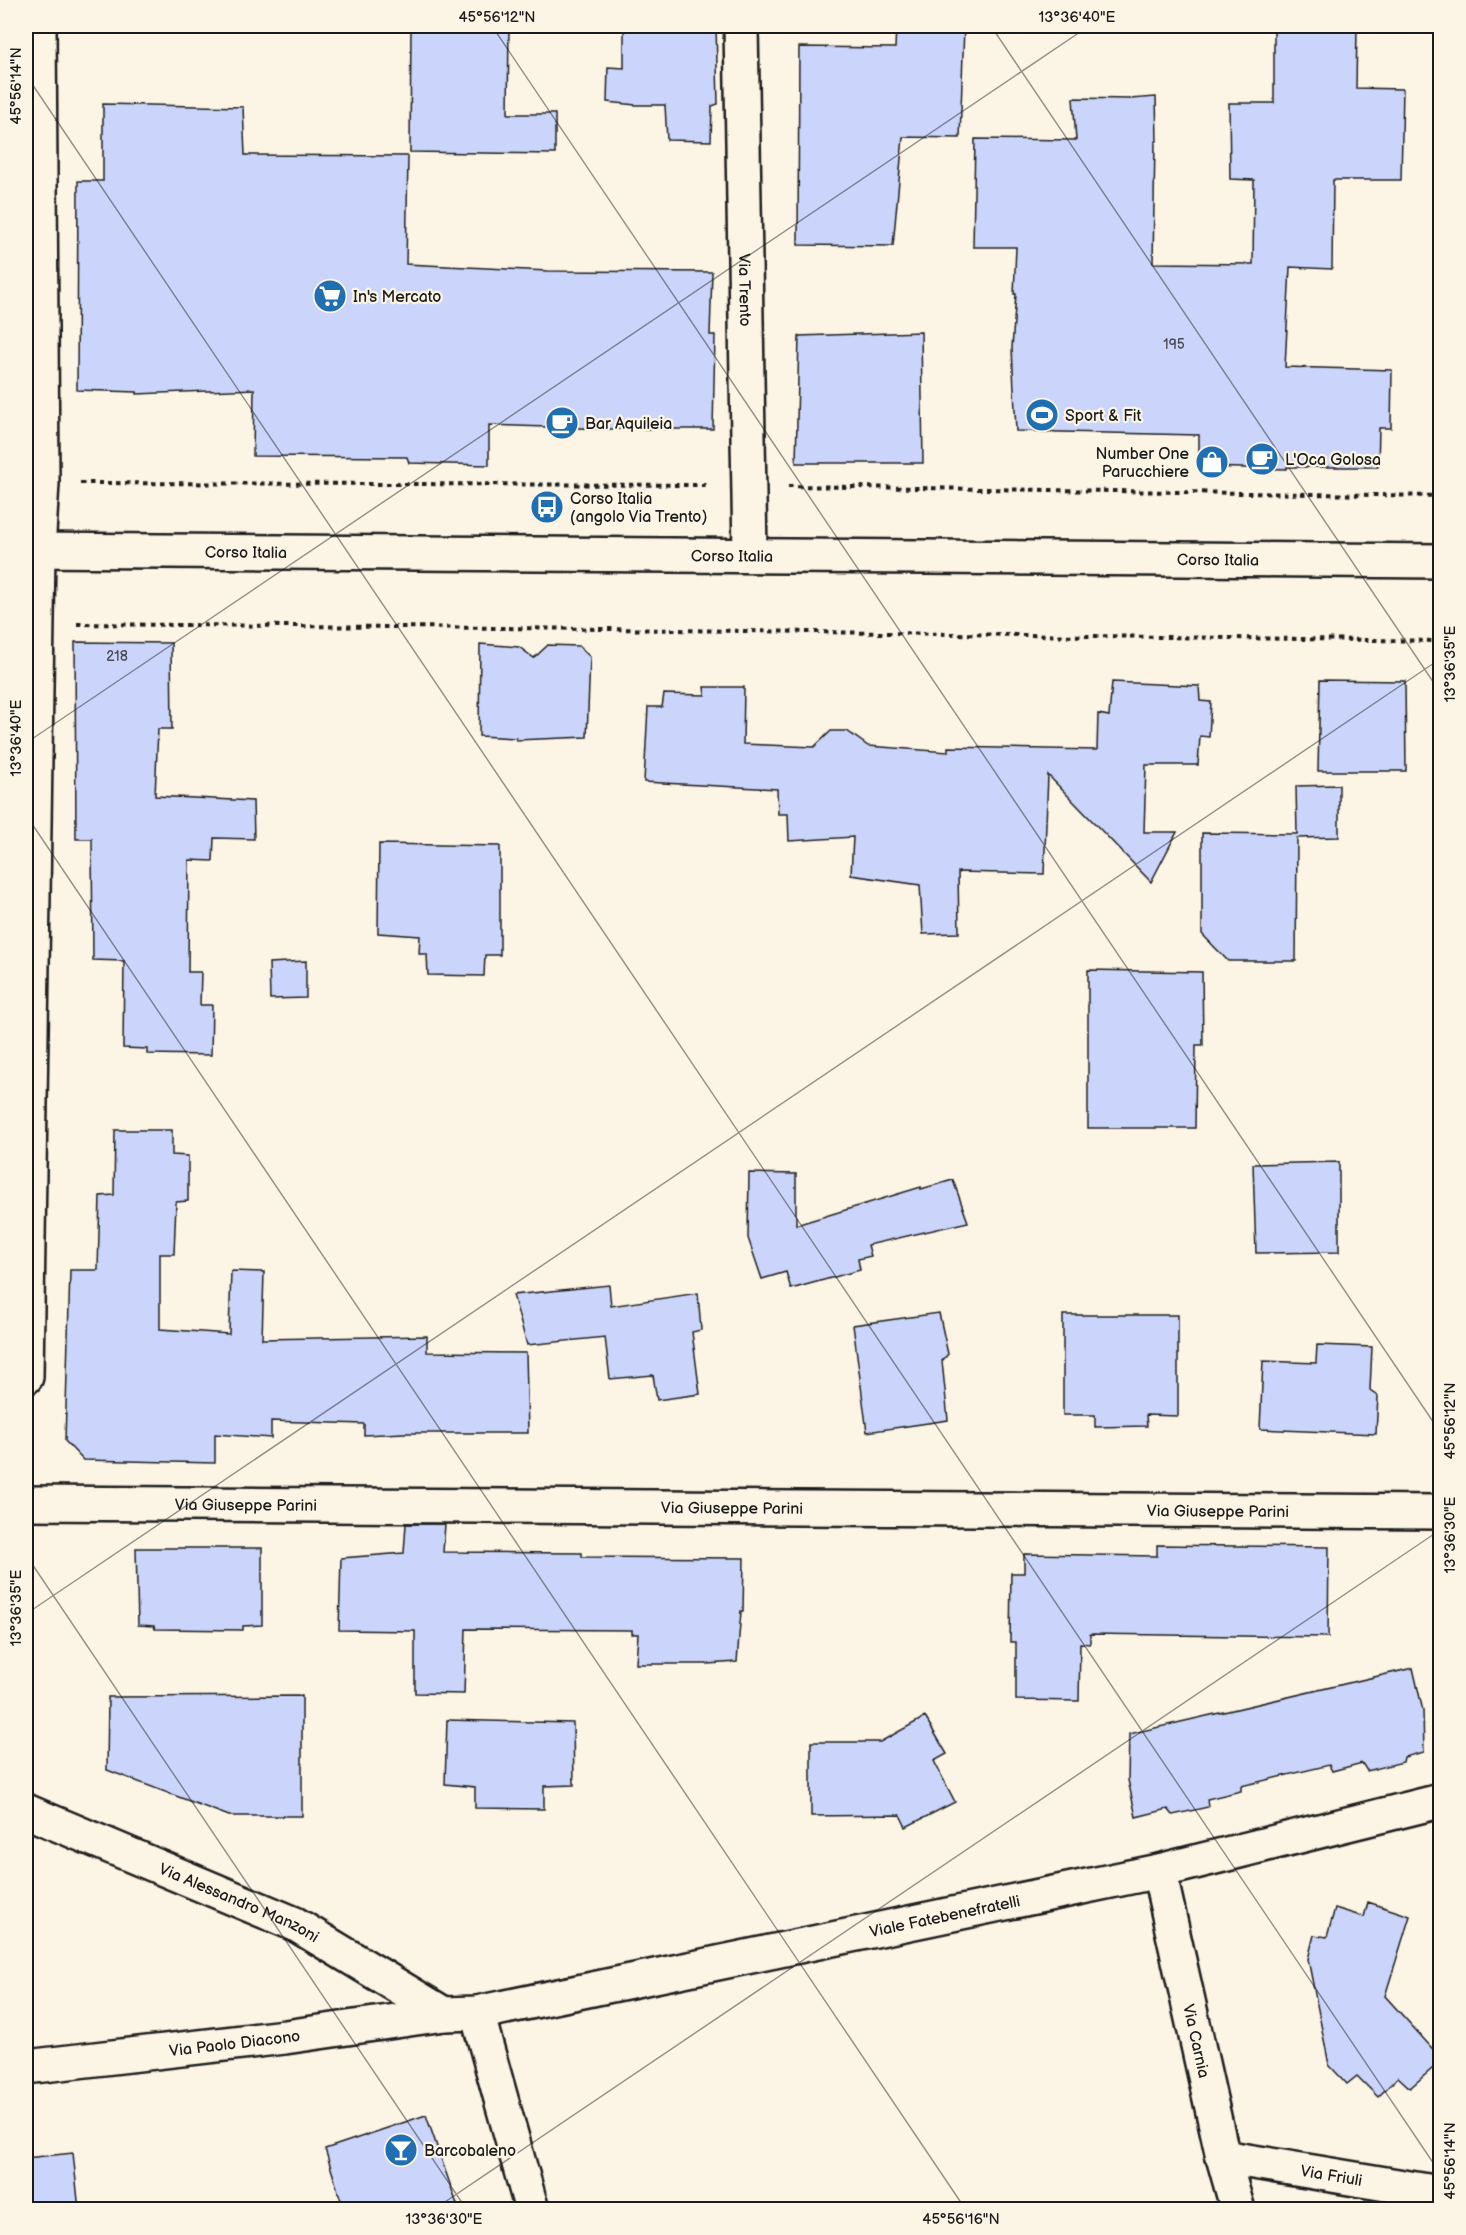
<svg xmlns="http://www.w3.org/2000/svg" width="1466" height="2235" font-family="'Balsamiq Sans',sans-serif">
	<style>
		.building { fill: #cbd5fc; stroke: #1c1c1c; stroke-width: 1.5 }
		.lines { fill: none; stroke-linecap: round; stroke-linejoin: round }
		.street-casing { stroke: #1c1c1c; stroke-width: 38 }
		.secondary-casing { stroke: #1c1c1c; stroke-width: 38 }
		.path { stroke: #1c1c1c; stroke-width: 4; stroke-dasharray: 4.5 4.5; stroke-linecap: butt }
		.street { stroke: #fcf5e5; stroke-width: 33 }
		.secondary { stroke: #fcf5e5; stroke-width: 33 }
		.ticks { fill: none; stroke: #1c1c1c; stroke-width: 1.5; stroke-opacity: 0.45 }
		.labels { text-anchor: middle; stroke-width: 4.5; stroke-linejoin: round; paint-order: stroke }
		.number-label { font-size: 14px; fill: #484a54 }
		.street-label { font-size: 16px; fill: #1c1c1c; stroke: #fcf5e5 }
		.poi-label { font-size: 16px; fill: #1c1c1c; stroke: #fcf5e5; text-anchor: start }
		.neatline { fill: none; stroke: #1c1c1c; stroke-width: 2 }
		.ticks-label { font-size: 15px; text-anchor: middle; fill: #1c1c1c }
	</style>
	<rect width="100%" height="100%" fill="#fcf5e5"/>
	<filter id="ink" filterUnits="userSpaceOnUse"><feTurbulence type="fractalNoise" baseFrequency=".0167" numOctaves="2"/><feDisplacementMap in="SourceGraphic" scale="12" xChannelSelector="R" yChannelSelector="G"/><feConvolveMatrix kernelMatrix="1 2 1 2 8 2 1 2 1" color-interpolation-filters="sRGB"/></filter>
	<g filter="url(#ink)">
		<!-- building -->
		<path class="building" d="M411,26h98l-1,88h47v40l-145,-2z
			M624,26h92l2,78 -6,2 -1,35 -44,-1 -2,-35h-29l-29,-3 1,-35 16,1z
			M896,26h68l-4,112 -57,-1 -10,109 -95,-1 1,-198 96,1z
			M1274,26h83l-1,62 47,1 -2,91h-68l-1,89 -42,-2 -5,100 107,3 -1,58h-12l-1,39h-91v2l-88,-2v-32l-183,-4 -4,-83 4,-54h-2l2,-47h-43l2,-108 101,1 -3,-42 57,1 26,-2 1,44 -2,1 -2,121 100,1 1,-84 -24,-1 -1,-76h45z
			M103,104l140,3 2,48 163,1 -2,108 142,7 164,1 -2,63h5l-2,94h-103l-121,-4v40l-80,-2 -2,-6 -154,-1 1,-67 -117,5v-2l-60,-2 1,-209h25z
			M921,332l2,131h-127l3,-127z
			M75,642l96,1 1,86h-14l-3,67 98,5 1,38 -40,-1 -1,23 -24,-1 -1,112h13l-1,33h12l-1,50 -64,-1v-5l-24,-1 1,-87 -31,-1 -1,-121h-16z
			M480,644l39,3 15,11 14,-13 31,1 11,11 -3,80 -71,3v-2l-37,-2z
			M1320,680l85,1 1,90h-88z
			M1112,682l87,4 1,15 11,1 -2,35 -9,-1 -2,29h-52l-2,67h33l-26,50 -103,-107 -4,99 -86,-2 1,61 -36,1 -3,-49 -69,-10 2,-38 -64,4 -1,-27h-10l-1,-25 -133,-7 4,-75h14l2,-13 41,1 -1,-8h40l-1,57 71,3 17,-16h16l21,15 80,6v-5l149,3 1,-36 11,2z
			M1339,785v52l-42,1 -1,123h-68l-26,-27v-101l95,1 -1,-48z
			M379,844l121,2v109h-15l-1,21 -56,-1 -1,-21h-8l1,-18 -42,-3z
			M306,961v37l-36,1 -1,-36z
			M1088,970l114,2 1,73h-7l-1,83h-107z
			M115,1130h57v25l16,1v45l-12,1 -2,52h-14v75l69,5 2,-63 33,1 -2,67 165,-3v16l99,1 2,80h-124l-40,2v-11l-93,-3v17l-56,-4v29l-132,-3 -18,-19 5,-171h28l2,-74 14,-1z
			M1339,1162v90l-83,1 -3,-89z
			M749,1173l47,1v51l125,-38v2l32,-9 15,42 -100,23 3,11 -13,3 2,11 -69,19 -5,-17 -24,7 -14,-41z
			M609,1285l2,21 87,-13 3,37 -9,2 8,62 -43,6 -4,-25 -43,4 -5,-42 -78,8 -14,-50z
			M939,1313l9,41 -6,7 6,59 -81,12 -14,-107z
			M1063,1315h115v101l-32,-1 1,11 -52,1v-12h-32z
			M1317,1345l55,2 -2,43 8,6 -2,38 -116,-5 3,-68 53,2z
			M406,1524h39l-2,28 139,1v4l162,1 -1,53h-2l-4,51 -30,2h-71l2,-30h-6v-4l-166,-1 -2,65 -49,-1v-62l-76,-1 2,-72 63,-5z
			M1157,1545l172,2 -1,90 -238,-3v10l-10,-1 -1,58 -63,-1v-58h-6l1,-69h13v-19l133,2z
			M136,1548h126v77l-19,1v4l-88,-1 -1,-3 -16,-1z
			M1413,1668l10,43 1,41 -20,5 -1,5 -36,9 -5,-8 -30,8 -3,-6 -88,21v5l-34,8 1,8 -35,8 -5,-6 -32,8 -8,-37 1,-46z
			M302,1696v120h-73l-122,-46 1,-73z
			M925,1717l22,37 -13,7 21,41 -49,25 -6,-12 -89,1v-74h69z
			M447,1720l126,3 1,62 -30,1v23l-69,-1v-21l-30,-3z
			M1368,1902l42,14 -25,80 55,61v5l-30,26 -12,-11 -20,20 -21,-21 -10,8 -18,-19 -21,-106 6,-24 13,2 8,-29 29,9z
			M426,2115l33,95h-115l-19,-61z
			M73,2153l6,57h-53v-52z"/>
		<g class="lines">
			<!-- street casing -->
			<g class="street-casing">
				<g id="street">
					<path id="s1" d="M741,26l9,528"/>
					<path d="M26,1377l12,-827 4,-67 -3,-457"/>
					<path id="s2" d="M26,1503l1414,9"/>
					<path id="s3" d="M26,1811l269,113 149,90"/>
					<path id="s4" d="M1159,1871l64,286 15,53"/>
					<path d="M477,2013l55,197"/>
					<path id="s5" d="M1223,2157l217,36"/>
				</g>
			</g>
			<!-- secondary casing -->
			<g class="secondary-casing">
				<g id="secondary">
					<path id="s6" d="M26,550l1414,11"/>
					<path id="s7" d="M26,2067l259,-30 159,-23 33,-1 682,-142 281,-70"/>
				</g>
			</g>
			<!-- path -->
			<path class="path" d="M80,483l629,2
				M788,486l652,10
				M77,624l529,5 834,12
				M26,1696v77"/>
			<!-- street -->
			<use href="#street" class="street"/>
			<!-- secondary -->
			<use href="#secondary" class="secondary"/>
		</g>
	</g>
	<!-- ticks -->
	<path class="ticks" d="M492,26l948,1406M991,26l449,666M26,75l1414,2098M26,743l1063,-717M26,815l940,1395M26,1555l441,655M26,1614l1414,-955M433,2210l1007,-680"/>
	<!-- icons -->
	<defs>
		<g id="supermarket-disc" transform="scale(1.725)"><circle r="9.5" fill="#1f6fb2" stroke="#fcf5e5"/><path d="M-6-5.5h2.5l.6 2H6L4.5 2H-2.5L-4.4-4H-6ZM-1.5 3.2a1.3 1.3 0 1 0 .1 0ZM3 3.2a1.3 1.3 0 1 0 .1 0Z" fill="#fff"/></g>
		<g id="stadium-disc" transform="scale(1.725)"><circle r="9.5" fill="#1f6fb2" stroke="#fcf5e5"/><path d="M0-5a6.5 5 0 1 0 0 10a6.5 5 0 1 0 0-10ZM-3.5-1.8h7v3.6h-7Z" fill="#fff"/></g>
		<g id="cafe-disc" transform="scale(1.725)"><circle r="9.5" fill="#1f6fb2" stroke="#fcf5e5"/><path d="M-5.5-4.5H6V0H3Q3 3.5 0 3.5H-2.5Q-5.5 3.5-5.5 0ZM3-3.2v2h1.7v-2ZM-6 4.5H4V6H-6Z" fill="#fff"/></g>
		<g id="shop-disc" transform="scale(1.725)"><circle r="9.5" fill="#1f6fb2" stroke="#fcf5e5"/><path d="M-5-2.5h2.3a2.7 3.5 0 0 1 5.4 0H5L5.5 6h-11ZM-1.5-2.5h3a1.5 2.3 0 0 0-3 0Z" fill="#fff"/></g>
		<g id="bus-disc" transform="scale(1.725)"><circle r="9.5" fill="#1f6fb2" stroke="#fcf5e5"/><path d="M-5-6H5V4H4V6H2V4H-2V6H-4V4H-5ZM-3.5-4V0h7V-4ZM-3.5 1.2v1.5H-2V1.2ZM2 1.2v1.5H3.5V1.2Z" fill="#fff"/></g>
		<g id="bar-disc" transform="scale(1.725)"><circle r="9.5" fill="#1f6fb2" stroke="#fcf5e5"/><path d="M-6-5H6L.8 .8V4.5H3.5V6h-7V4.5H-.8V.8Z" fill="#fff"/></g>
	</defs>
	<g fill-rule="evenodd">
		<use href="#supermarket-disc" x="330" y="296"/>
		<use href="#stadium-disc" x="1042" y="415"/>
		<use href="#cafe-disc" x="562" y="423"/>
		<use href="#cafe-disc" x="1262" y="459"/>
		<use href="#shop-disc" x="1212" y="462"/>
		<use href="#bus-disc" x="547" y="507"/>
		<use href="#bar-disc" x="401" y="2150"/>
	</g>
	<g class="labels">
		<!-- number labels -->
		<g class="number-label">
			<text x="1174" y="349">195</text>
			<text x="117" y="661">218</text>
		</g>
		<!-- street labels -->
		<g class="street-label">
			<text dy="6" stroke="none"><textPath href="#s1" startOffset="264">Via Trento</textPath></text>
			<text dy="6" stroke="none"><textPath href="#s6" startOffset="220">Corso Italia</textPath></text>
			<text dy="6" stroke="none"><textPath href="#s6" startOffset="706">Corso Italia</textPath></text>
			<text dy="6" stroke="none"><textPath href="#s6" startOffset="1192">Corso Italia</textPath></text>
			<text dy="6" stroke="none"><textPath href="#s2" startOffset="220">Via Giuseppe Parini</textPath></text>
			<text dy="6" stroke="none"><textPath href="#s2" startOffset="706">Via Giuseppe Parini</textPath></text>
			<text dy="6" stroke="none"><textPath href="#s2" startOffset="1192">Via Giuseppe Parini</textPath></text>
			<text dy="6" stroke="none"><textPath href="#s3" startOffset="232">Via Alessandro Manzoni</textPath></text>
			<text dy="6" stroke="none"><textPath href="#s7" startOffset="932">Viale Fatebenefratelli</textPath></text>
			<text dy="6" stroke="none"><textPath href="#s4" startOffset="174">Via Carnia</textPath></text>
			<text dy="6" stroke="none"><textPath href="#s7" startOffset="210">Via Paolo Diacono</textPath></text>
			<text dy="6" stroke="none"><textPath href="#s5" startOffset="110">Via Friuli</textPath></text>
		</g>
		<!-- poi labels -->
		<g class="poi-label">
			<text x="353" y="302">In's Mercato</text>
			<text x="1065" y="421">Sport &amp; Fit</text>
			<text x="585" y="429">Bar Aquileia</text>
			<text x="1189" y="459" text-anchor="end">Number One<tspan x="1189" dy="18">Parucchiere</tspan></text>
			<text x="1285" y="465">L'Oca Golosa</text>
			<text x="570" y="504">Corso Italia<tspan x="570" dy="18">(angolo Via Trento)</tspan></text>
			<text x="424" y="2156">Barcobaleno</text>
		</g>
	</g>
	<!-- margin -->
	<rect width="1466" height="2235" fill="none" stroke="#fcf5e5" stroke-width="66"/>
	<rect x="33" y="33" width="1400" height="2169" class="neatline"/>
	<g class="ticks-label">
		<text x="497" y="22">45°56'12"N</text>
		<text x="1077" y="22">13°36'40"E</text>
		<text transform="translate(16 86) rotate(-90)" y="5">45°56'14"N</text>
		<text transform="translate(1450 664) rotate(-90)" y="5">13°36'35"E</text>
		<text transform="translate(16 738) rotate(-90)" y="5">13°36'40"E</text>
		<text transform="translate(1450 1421) rotate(-90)" y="5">45°56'12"N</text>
		<text transform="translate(1450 1535) rotate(-90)" y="5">13°36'30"E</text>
		<text transform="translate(16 1608) rotate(-90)" y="5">13°36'35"E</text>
		<text transform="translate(1450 2161) rotate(-90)" y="5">45°56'14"N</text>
		<text x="444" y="2224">13°36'30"E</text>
		<text x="961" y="2224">45°56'16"N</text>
	</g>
</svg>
